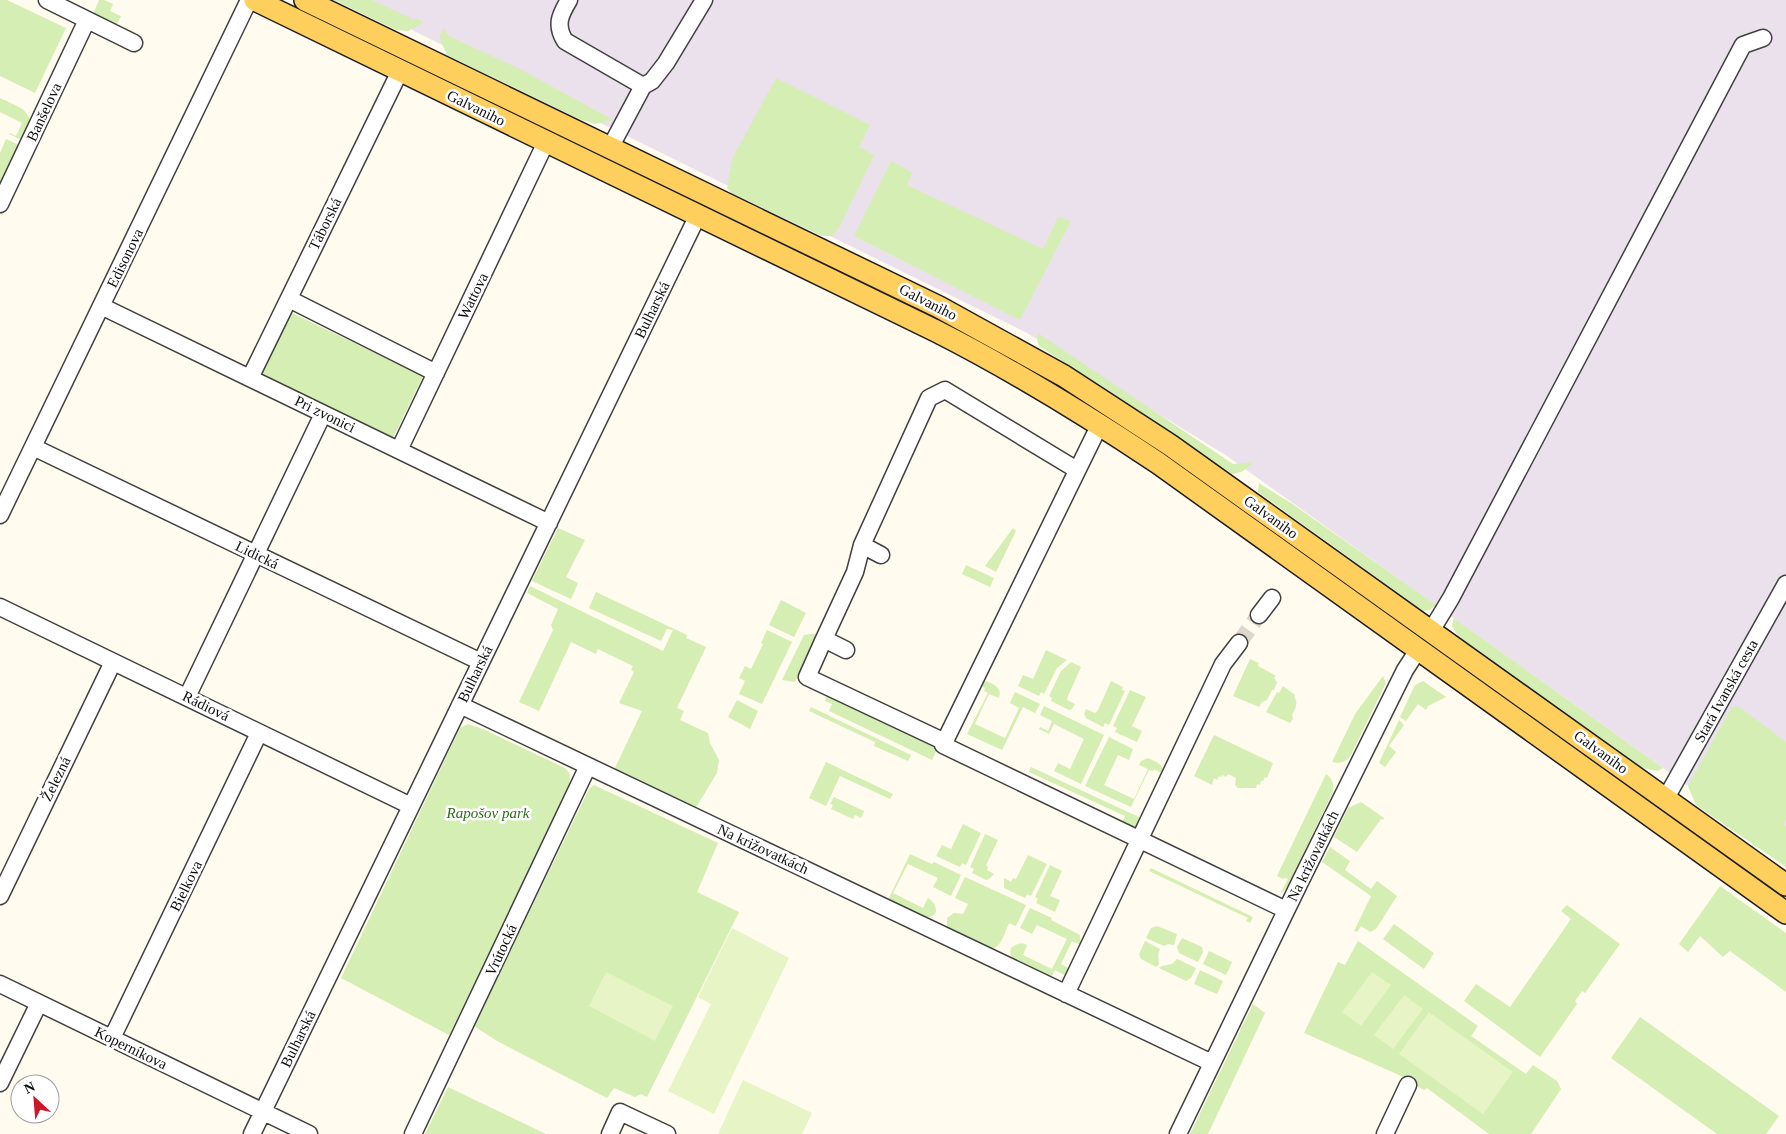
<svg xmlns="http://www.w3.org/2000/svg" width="1786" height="1134" font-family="'Times New Roman',serif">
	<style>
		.industrial { fill: #ebe1ed }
		.green { fill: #d5eeb3 }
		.pitch { fill: #e6f4c6 }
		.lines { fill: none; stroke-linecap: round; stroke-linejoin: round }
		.minor-tunnel { stroke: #dbd7cc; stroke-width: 16; stroke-dasharray: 16 8; stroke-linecap: butt }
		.minor-casing { stroke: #404040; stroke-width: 19 }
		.major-casing { stroke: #1e1e1e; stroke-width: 24 }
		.minor { stroke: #fff; stroke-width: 16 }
		.major { stroke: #ffcf5e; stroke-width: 21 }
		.labels { text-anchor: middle; stroke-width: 5; stroke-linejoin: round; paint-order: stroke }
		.street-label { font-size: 15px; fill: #0d0d0d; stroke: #fff }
		.park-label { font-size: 15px; font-style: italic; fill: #2d6c17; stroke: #fff }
	</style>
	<rect width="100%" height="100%" fill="#fffbee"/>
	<!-- industrial -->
	<path class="industrial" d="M351,0h1435v856l-559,-400 -200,-123z"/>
	<!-- green -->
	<path class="green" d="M0,0h7l59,28 -31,65 -35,-17z
		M99,0h5l9,4 -3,7 11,5 -5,10 -23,-12z
		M334,0h38l42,20 2,-2 8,4 -16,9 -12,-1z
		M444,28l5,8 73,34 91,50 -18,4 -16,-5 -132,-64 -8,-18z
		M776,78l94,47 -11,22 15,8 -35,73 -7,8h-10l-91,-43 -4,-5 5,-29z
		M0,98c24,11 38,14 24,43l-15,-7 1,-1 6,3 6,-13 -22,-11z
		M6,139l15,7 -19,39 -2,-1v-31z
		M891,161l21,11 -5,13 136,64 15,-32 13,4 -51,99 -166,-84z
		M290,312l133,64 -30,62 -132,-64z
		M1038,333l195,131 20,-2c-6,8 -12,11 -21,12l-193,-128 -2,-6z
		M1259,483l32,20 145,102 -6,5 -7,1 -165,-119z
		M558,528l27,12 -19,37 12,6 -7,16 -39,-18z
		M1013,528l3,3 -20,41 -11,-6z
		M966,565l28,13 -4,9 -28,-13z
		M530,586l133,65 10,-21 -6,-1 -6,12 -72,-33 7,-16 91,43 -1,3 20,9 -29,61 7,3 -4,9 28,13 2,10 9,17 -2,13 -22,36 -81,-39 28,-59 -23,-8 15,-31 -3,-2 2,-4 -35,-17 -2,5 -25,-12 -32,69 -20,-9 34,-72 -2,-5 7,-16 -31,-16z
		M781,600l25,13 -12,24 -25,-12z
		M1454,618l1,1 208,149 -5,3 -16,-3 -184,-132 -6,-10z
		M767,630l25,12 -30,62 -23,-10 6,-13 -6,-3 6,-12 6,3 12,-25 -2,-1z
		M819,633l-24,49 -13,-2 22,-45z
		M1046,650l21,10 -10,8 -13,26 -3,-2 -2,4 -21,-10 5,-11 10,4z
		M1250,659l9,4 -1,3 18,10 -2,2 3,4 -3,8h-2l-5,10 -5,2 -3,5 -26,-11z
		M1071,662l10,5 -13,29 -1,4 8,4 -3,5 -3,1 -18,-9 1,-3 -3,-2 12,-25z
		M1383,676l3,7 -35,72c-5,7 -10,9 -19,7l23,-48z
		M981,680c10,2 22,7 18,18l-10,-4 -14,30 30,14 14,-30 -9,-5 5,-11 25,12 -5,9 -12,-6 -21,43 -35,-16 21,-41 -4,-2 1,-3 -9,-4z
		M1111,681l12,6 -1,3 3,1 -16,34 -4,-2 -2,4 -17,-9 -2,-4 2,-5 9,4 3,-3z
		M1423,681l23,16 -18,9 -2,4 -8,-6 -12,17 -6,-4 15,-32z
		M1283,686l12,9 -1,2c5,6 1,12 -2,18l1,4 -3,4 -24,-11 11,-20 2,1z
		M1130,690l16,7 -14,29 10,5 -5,11 -22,-10 2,-4 -4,-2z
		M828,692l111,53 -7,15 -103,-49 3,-7 -7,-3z
		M737,700l21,11 -8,18 -22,-12z
		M1044,706l60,29 -23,49 -27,-13 4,-8 12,6 14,-30 -30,-15 -5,10 -10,-5 1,-2 8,4 4,-10 -12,-6z
		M1738,706l48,36v78l-3,4 3,2v41l-90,-62 -8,-19 43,-78z
		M811,707l100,48 -3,6 -34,-15 1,-4 -66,-31z
		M1399,720l5,5 -15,21 7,6 -11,15 -6,-4z
		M468,724l17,6 80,38 5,6 -1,14 -120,247 -108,-57 119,-250z
		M1214,735l59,28 -6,15 -2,-1 -2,4h-2l-1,4 -3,-1 -1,4h-18l-3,-3 1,-7 -8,-4 -2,3 -4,-2 -1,2 -2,-1 -2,4 -3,-2 -2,7 -18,-9z
		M1109,737l24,12 -4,11 -11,-5 -14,30 30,14 14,-30 -9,-4 2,-4 7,-3c8,4 16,6 15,16l-9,-5 -1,2 -4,-1 -18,37 -46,-21z
		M826,762l67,32 -3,5 -50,-23 -14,30 -17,-8z
		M1031,767l110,51 -4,7 -4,3 -12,-3 4,-9 -96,-44z
		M1326,774c7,5 8,10 7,18l-47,97 -6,5 8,-15 -3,-1 -2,1 -6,-3z
		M594,785l124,58 -21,49 42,20 -92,185 -6,-3 -6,3 -21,-9 -7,10 -110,-57 -23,-15 115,-237z
		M834,797l30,14 -3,7 -6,-3 -2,4 -22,-10 2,-4 -3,-1z
		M1361,802l23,16 -1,2 -2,-1 -24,33 -23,-15 14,-29z
		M963,824l18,9 -15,32 -4,-2 -2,4 -24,-11 6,-11 9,4z
		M985,834l13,6 -12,25 2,2 -1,3 7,4 -5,5 -3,1 -14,-7 2,-4 -4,-2z
		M1330,847l20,14 -5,9 26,19 6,-8 20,15 -21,33 -6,3 -9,-6 -4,6 -3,-1 17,-35 -49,-34z
		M910,854l22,10 2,-2 27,13 -10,21 -18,-9 5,-9 -30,-14 -15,29 30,15 5,-10c6,4 8,8 8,14l-2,3 -8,3 -38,-18z
		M1028,855l19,9 -16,32 -4,-2 -2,4 -21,-10v-10l7,4 2,-4 3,1z
		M1050,865l12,6 -12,25 10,4 -5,12 -19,-9 2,-4 -3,-2z
		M1151,868l102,49 -3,6 -4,-2 2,-3 -99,-47z
		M965,877l61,28 -10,21 -7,-3c-4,9 -8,26 -19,26l-41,-20 -2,-3v-8l7,-5 9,1 5,-10 -13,-6z
		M1720,886l66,47v59l-56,-41 -7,6 -23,-21 -12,16 -9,-8z
		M1567,905l53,39 -35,49 -3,-2 -7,10 2,3 -37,53 -76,-56 12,-17 34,23 61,-88 -10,-8z
		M1030,908l22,10 -1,2 29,15 1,10 -9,-4 -11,23 9,5 -4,7 -11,-6 -4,8 -38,-19 -3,-7 1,-4c5,-4 10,-6 16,-3l-4,10 29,14 15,-30 -30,-14 -5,9 -12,-6z
		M1394,924l40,29 -10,16 -41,-30z
		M1157,926l20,8 -3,11 -6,-1 -4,2 -18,-8 5,-10z
		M1182,938l20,9 1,5 -5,10 -19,-9 -2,-6z
		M1145,941l15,8 -2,6 1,9 -3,3 -15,-8 -2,-5z
		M1358,941l120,85 -7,10 55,38 7,-9 24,16 4,8 -30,45h-42l-62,-46 -3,2 -25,-15 -95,-42 34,-71 7,3z
		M1209,951l23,11 -6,13 -23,-11z
		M1177,959l19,9 -5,10 -5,3 -27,-13 3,-2 10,-2z
		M1200,970l23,11 -6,13 -23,-10z
		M1253,1004l12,9 -57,121h-18z
		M1640,1017l139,99 -13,18h-49l-106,-76z
		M448,1087l98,47h-121z"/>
	<!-- pitch -->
	<path class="pitch" d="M732,928l57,30 -75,156 -46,-23 43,-87 -13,-7z
		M606,972l67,34 -18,35 -66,-35z
		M1372,972l19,13 -30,41 -19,-14z
		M1404,995l19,14 -30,40 -19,-14z
		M1429,1012l84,60 -30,42 -84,-60z
		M743,1080l69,33 -10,21h-84z"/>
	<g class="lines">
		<!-- minor-tunnel -->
		<path class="minor-tunnel" d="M1239,643l20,-28"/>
		<!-- minor casing -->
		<g class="minor-casing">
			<path id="minor" d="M47,0l87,43
				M569,0c-9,15 -14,25 -4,41l78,45
				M610,148l33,-62 9,-5 14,-18 38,-63
				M0,204l87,-184
				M289,299l147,74
				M101,306l448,217
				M250,378l150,-307
				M1100,424l-157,321 343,165
				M33,447l448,215
				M399,450l147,-308
				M0,515l249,-515
				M862,545l19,10
				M0,607l411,199
				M1259,615l13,-17
				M1431,631l20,-33 292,-553 20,-7
				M824,639l31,-67 7,-27 67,-147 16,-8 132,80
				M846,650l-22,-11 -17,38 138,65
				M187,697l136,-283
				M460,705l752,358
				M1666,798l120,-214
				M0,896l113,-234
				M0,984l309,150
				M1066,994l157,-330 16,-21
				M112,1038l147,-305
				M0,1083l39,-80
				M252,1134l446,-919
				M413,1134l175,-368
				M610,1134l10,-22 47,22
				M1178,1134l122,-252 105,-212 13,-20
				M1385,1134l23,-49"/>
		</g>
		<!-- major casing -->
		<g class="major-casing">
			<path id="major" d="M255,0l681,331c77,39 150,84 222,132l628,450
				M305,0l634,307 125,69 106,69 616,440"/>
		</g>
		<!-- minor -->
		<use href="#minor" class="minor"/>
		<!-- major -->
		<use href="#major" class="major"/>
	</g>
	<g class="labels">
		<!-- street labels -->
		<g class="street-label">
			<text transform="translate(476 108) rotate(26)" y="5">Galvaniho</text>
			<text transform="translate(44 112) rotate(-65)" y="5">Banšelova</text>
			<text transform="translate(325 224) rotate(-64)" y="5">Táborská</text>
			<text transform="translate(125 258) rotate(-64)" y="5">Edisonova</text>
			<text transform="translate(473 296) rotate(-64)" y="5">Wattova</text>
			<text transform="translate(928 302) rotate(27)" y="5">Galvaniho</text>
			<text transform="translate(652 310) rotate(-64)" y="5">Bulharská</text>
			<text transform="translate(325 414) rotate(26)" y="5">Pri zvonici</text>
			<text transform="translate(1271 517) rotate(36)" y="5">Galvaniho</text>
			<text transform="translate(257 555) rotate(26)" y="5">Lidická</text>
			<text transform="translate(475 674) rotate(-64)" y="5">Bulharská</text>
			<text transform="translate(1726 691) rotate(-61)" y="5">Stará Ivanská cesta</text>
			<text transform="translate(206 706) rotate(26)" y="5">Rádiová</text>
			<text transform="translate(1601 752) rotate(36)" y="5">Galvaniho</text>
			<text transform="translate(56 779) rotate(-64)" y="5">Železná</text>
			<text transform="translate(763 849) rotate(25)" y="5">Na križovatkách</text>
			<text transform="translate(1313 856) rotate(-64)" y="5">Na križovatkách</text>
			<text transform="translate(186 886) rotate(-64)" y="5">Bielkova</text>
			<text transform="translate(501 950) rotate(-65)" y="5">Vrútocká</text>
			<text transform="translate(298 1039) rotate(-64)" y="5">Bulharská</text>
			<text transform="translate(131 1048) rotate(26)" y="5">Koperníkova</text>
		</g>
		<!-- park labels -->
		<g class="park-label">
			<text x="488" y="818">Rapošov park</text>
		</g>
	</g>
	<!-- north arrow -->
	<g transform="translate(35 1099) rotate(334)"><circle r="24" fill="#ffffff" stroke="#9e9e9e"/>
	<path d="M0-4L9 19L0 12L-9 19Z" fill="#cb172a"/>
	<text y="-8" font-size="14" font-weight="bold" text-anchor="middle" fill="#0d0d0d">N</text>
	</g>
</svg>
